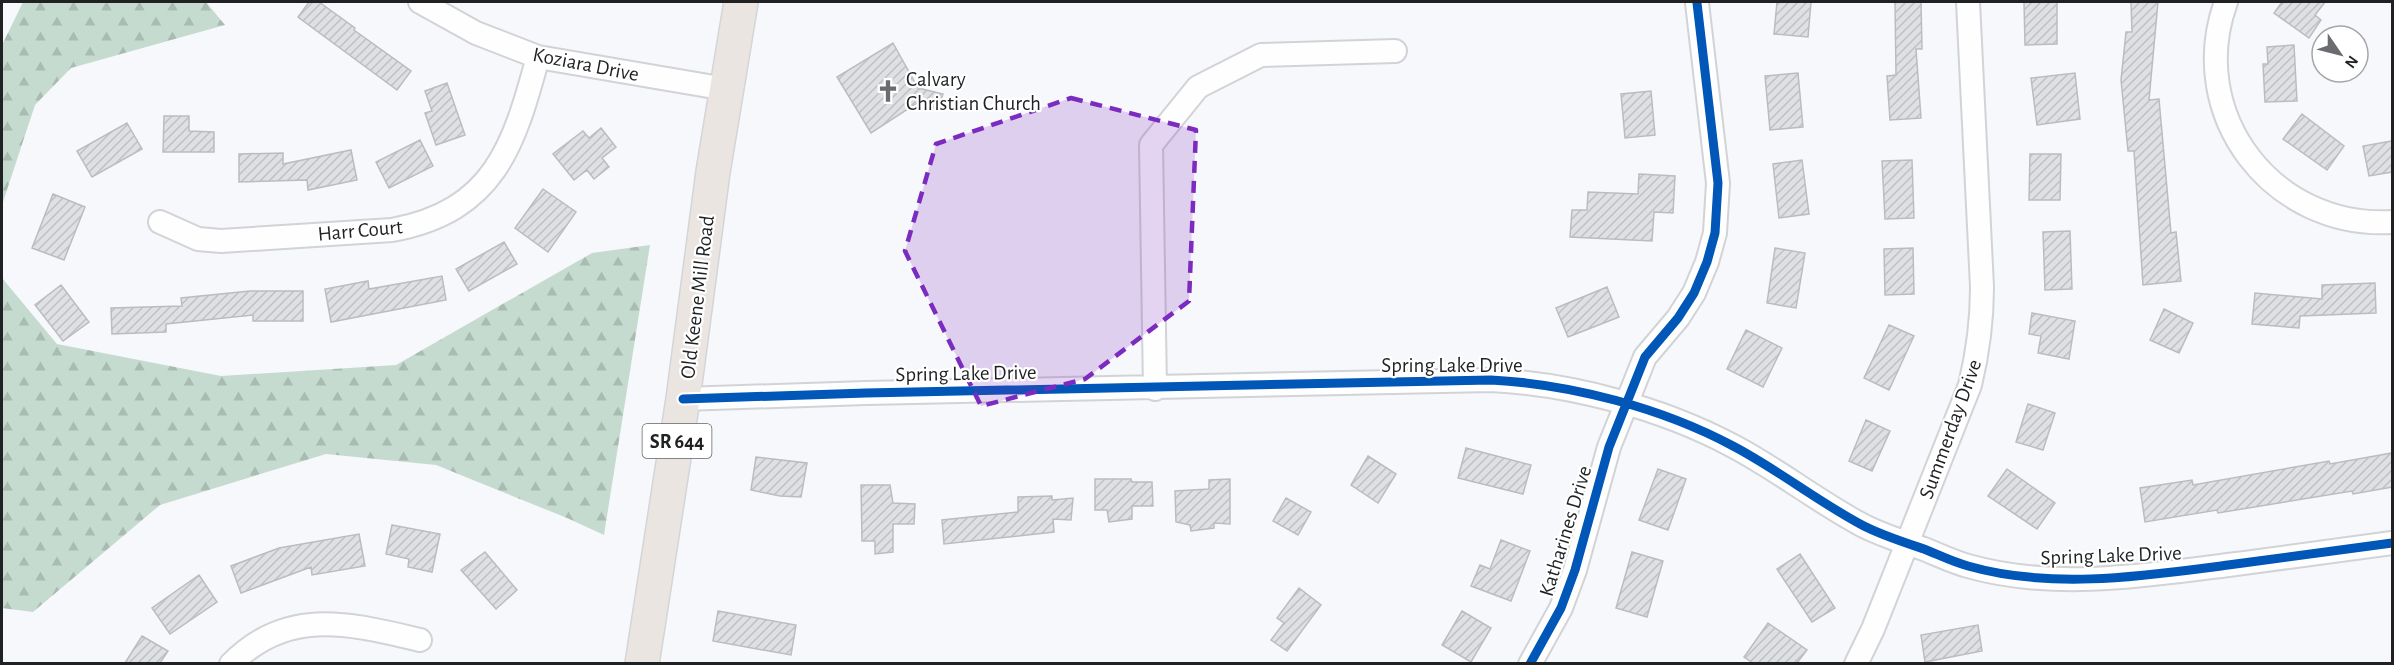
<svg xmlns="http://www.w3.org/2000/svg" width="2394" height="665" font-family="'Alegreya Sans',sans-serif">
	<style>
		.forest { fill: url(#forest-firs) }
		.building { fill: url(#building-hatch); stroke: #bcbcc0; stroke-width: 1.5 }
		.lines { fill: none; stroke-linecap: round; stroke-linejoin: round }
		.minor-casing { stroke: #d2d3d6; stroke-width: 26 }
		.primary-casing { stroke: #d3d5d7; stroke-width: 36 }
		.minor { stroke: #fefeff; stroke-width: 22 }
		.primary { stroke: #ebe5e2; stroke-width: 33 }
		.cycleway-casing { stroke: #fff; stroke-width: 13 }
		.cycleway { stroke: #0057b8; stroke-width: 9 }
		.marked { fill: #7b2cbf; fill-opacity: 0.2; stroke: #7b2cbf; stroke-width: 4.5; stroke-dasharray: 12 8; stroke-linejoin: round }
		.labels { text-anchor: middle; stroke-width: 4.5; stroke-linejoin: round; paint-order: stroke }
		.shield { fill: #fff; stroke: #626465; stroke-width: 1.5 }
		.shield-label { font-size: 20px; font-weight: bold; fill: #1f2123 }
		.street-label { font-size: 21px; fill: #1f2123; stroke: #fff }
		.poi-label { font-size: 21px; fill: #1f2123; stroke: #fff; text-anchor: start }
	</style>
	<defs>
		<pattern id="forest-firs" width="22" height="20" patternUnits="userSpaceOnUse" patternTransform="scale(1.5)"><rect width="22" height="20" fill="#c5dbd0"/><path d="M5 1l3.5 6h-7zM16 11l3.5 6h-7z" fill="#a9bcb2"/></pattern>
		<pattern id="building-hatch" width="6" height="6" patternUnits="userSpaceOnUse" patternTransform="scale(1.5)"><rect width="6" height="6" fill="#dfe0e3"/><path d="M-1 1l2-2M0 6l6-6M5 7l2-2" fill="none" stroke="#bfc0c2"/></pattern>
	</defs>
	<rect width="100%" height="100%" fill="#f7f8fc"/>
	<!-- forest -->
	<path class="forest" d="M23,2h183l19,23 -154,43 -36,37 -33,100v-160z
		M650,245l-46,290 -37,-17 -131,-53 -110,-11 -166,51 -127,107 -31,-4v-330l55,66 164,32 175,-11 196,-112z"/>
	<!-- building -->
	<path class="building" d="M309,2h10l36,26 -1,2 57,41 -14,19 -99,-73z
		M1777,2h34l-3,35 -34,-3z
		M1895,2h26l1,47h-6l5,69 -31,2 -3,-44 9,-1z
		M2024,2h33v42l-32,1z
		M2131,2h27l-9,98 10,-1 12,134 5,-1 5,49 -38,4 -9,-134h-6l-7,-71 5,-48h6z
		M2282,2h43l-10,13 6,5 -12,18 -35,-25z
		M893,43l25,45 25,6 -5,15 -21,-6 -46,30 -34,-56z
		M2294,45l3,56 -32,1 -2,-38h5l-1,-17z
		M1798,73l5,54 -33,3 -5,-54z
		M2075,73l5,46 -43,6 -6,-47z
		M447,83l18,52 -29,10 -11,-32 7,-2 -7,-20z
		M1651,91l4,44 -30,3 -4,-44z
		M2302,114l42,32 -17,24 -44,-31z
		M164,116h25v15l25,1v20h-51z
		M127,123l15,26 -50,28 -15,-26z
		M601,128l15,19 -14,11 7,9 -15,12 -7,-9 -13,10 -21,-26 30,-23 6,7z
		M420,140l13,26 -44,22 -13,-26z
		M2392,141v31l-23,4 -6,-30z
		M351,150l6,30 -49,10 -1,-10 -68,2v-28l44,-1v11z
		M2030,154h31l-1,46h-31z
		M1802,160l7,54 -30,4 -6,-54z
		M1912,160l2,58 -29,1 -3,-58z
		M1639,174l36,2 -2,37 -19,-1 -2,29 -82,-4 2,-27h15l1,-18 50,2z
		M543,189l33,23 -28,40 -33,-24z
		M53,194l32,13 -21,53 -32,-12z
		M2070,231l2,58 -27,1 -2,-58z
		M504,242l13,22 -48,27 -13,-22z
		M1775,248l30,5 -9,55 -29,-5z
		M1913,248l1,46 -29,1 -1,-46z
		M442,276l4,24 -115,22 -6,-33 43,-8 1,8z
		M2375,283l1,30 -76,3 -1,12 -47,-4 3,-31 67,6v-14z
		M61,285l28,37 -26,19 -28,-36z
		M1607,287l12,30 -51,20 -12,-29z
		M250,291h53v30h-50v-6l-87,9v8l-54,2 -1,-26 71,-2 -1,-8z
		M2164,309l29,14 -14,30 -29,-13z
		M2032,313l43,8 -6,38 -31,-6 3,-17 -12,-2z
		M1889,325l25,11 -25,54 -25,-12z
		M1746,330l36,18 -19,39 -36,-18z
		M2028,404l27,9 -12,37 -27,-8z
		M1866,420l24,11 -18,40 -23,-10z
		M1466,448l65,17 -8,29 -65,-16z
		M2392,453v34l-39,7 -1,-3 -134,22 -1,-3 -72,12 -5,-34 52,-8 1,5 136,-24 1,3z
		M1368,456l28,18 -18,29 -27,-18z
		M756,457l51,6 -6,34 -21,-1 -29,-6z
		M1658,469l28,10 -18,51 -29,-10z
		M2007,469l48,34 -18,26 -49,-33z
		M1095,479h36l1,3h20l1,24h-21v13l-23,3 -2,-12h-12z
		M1230,479v45l-16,-1v5l-23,3 -1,-6 -14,-3 -1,-31 34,-2v-9z
		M861,485h29l3,18 22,1 -1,20h-21v28l-18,2v-13h-13z
		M1052,496v4l21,-2 -2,22 -18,-1 1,13 -110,12 -2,-24 76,-8v-15z
		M1286,498l25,14 -13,23 -25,-14z
		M392,525l48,9 -8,38 -24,-5 1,-8 -23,-5z
		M359,534l6,32 -53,9 -1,-8 -70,26 -10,-27 48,-18z
		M1501,540l29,11 -19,50 -40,-15 9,-21 10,4z
		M485,552l32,38 -21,19 -35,-39z
		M1632,552l31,9 -16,56 -31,-9z
		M1800,554l35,54 -23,14 -35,-53z
		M199,575l18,27 -47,32 -18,-26z
		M1299,588l22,17 -34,46 -16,-11 13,-17 -7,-5z
		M718,611l78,14 -5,30 -78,-14z
		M1462,611l29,17 -20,34 -29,-17z
		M1768,623l39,27 -10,13h-44l-9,-6z
		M1978,625l4,26 -57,11 -4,-27z
		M142,636l26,15 -8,12h-35z"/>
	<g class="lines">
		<!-- minor casing -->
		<g class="minor-casing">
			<path id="minor" d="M420,2l56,31 62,24 188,32
				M2226,2c-41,113 47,227 166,220
				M160,222l38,17 23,2 171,-11c103,-19 122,-85 146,-173
				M1155,389l-4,-244 47,-58 63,-32 134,-4
				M683,399l183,-6 625,-13c80,4 171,28 242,66 44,23 84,55 129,79 19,10 41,17 62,24 15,6 29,13 44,17 84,24 176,10 260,-1 55,-7 110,-15 164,-22
				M231,664c57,-58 120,-40 189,-24
				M1530,664l31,-56 14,-38 34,-123 36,-90 33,-39 16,-25 13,-31 8,-29 3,-50 -21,-180
				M1856,664l17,-35 97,-244c8,-33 12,-64 12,-98l-14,-285"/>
		</g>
		<!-- primary casing -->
		<g class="primary-casing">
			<path id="primary" d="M642,664l41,-265 30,-227 28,-170"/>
		</g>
		<!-- minor -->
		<use href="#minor" class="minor"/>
		<!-- primary -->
		<use href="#primary" class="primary"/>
		<!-- cycleway casing -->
		<g class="cycleway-casing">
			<path id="cycleway" d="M683,399l183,-6 625,-13c80,4 171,28 242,66 44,23 84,55 129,79 19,10 41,17 62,24 15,6 29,13 44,17 84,24 176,10 260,-1 55,-7 110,-15 164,-22
				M1530,664l31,-56 14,-38 34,-123 36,-90 33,-39 16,-25 13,-31 8,-29 3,-50 -21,-180"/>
		</g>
		<!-- cycleway -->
		<use href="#cycleway" class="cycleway"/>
	</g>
	<!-- marked area -->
	<path class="marked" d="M1071,98l125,32 -7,171 -104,78 -104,27 -76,-155 31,-107z"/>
	<!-- icons -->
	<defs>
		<g id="church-bare" transform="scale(1.8)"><path d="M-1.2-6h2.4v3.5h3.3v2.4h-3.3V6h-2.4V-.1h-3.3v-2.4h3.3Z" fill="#6b6c6f" stroke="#fff" stroke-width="2.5" paint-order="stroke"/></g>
	</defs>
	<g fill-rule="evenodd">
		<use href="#church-bare" x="888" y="91"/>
	</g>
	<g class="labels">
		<!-- shield labels -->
		<rect class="shield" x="642.5" y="424" width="69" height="34" rx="4.5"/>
		<g class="shield-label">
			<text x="677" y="448">SR 644</text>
		</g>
		<!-- street labels -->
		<g class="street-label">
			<text transform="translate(586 64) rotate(11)" y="7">Koziara Drive</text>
			<text transform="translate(360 230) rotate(-5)" y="7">Harr Court</text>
			<text transform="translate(697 297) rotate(-83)" y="7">Old Keene Mill Road</text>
			<text x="1452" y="372">Spring Lake Drive</text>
			<text transform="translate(966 373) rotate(-1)" y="7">Spring Lake Drive</text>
			<text transform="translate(1950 429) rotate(-70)" y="7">Summerday Drive</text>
			<text transform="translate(1565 531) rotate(-73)" y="7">Katharines Drive</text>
			<text transform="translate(2111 555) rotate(-2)" y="7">Spring Lake Drive</text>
		</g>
		<!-- poi labels -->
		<g class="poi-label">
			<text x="906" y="86">Calvary<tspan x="906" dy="24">Christian Church</tspan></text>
		</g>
	</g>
	<!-- border -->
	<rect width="2394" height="665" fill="none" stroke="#1f2123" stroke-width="6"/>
	<!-- north arrow -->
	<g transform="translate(2340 54) rotate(125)"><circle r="28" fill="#ffffff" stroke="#a5a6a7" stroke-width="1.5"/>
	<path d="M0-4.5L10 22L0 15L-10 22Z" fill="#6b6c6f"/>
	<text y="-9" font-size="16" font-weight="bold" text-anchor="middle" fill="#1f2123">N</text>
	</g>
</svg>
